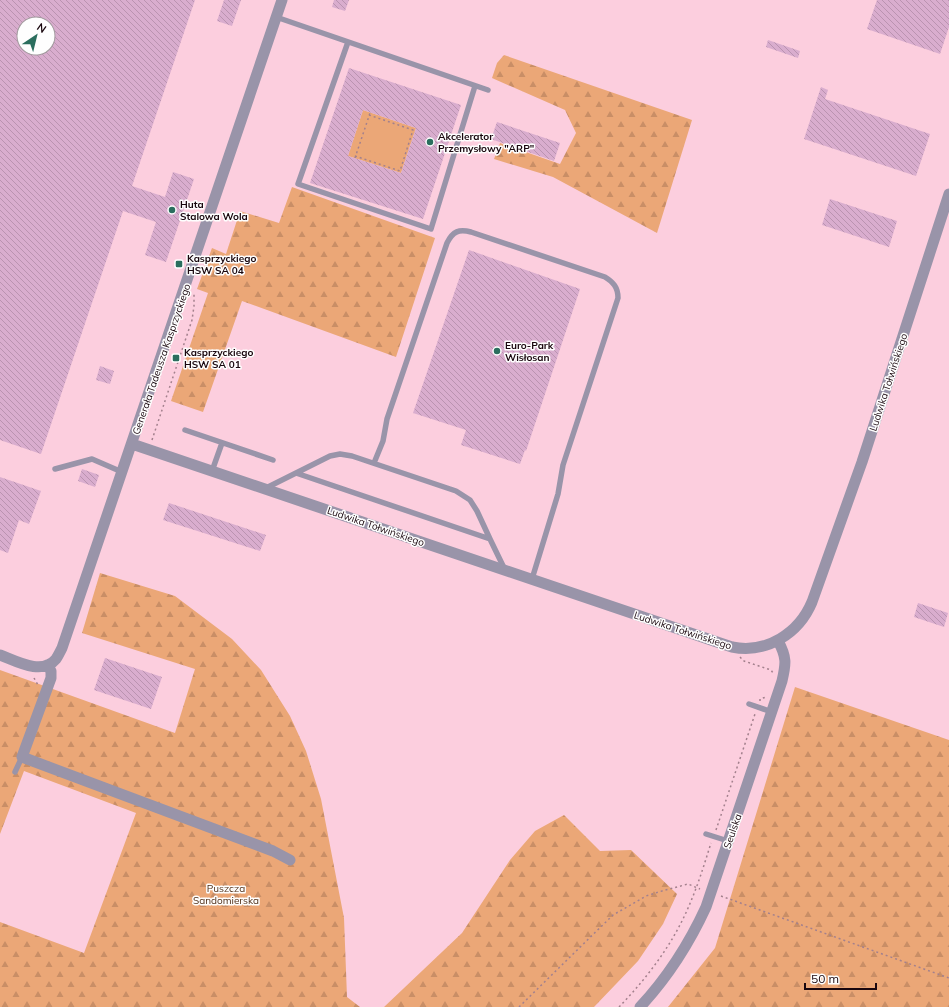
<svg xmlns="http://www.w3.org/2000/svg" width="949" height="1007" font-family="Mulish,sans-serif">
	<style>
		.green { fill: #eba777 }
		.forest { fill: url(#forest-firs) }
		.building { fill: url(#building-back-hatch); fill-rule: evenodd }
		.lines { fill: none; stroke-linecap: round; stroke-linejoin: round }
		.path { stroke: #a3808d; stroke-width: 1.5; stroke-dasharray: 2 3; stroke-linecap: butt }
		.lane { stroke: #9994a9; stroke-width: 5.5 }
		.street { stroke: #9994a9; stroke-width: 11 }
		.poi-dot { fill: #2b6e5e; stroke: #fefefe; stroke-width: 1.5 }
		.labels { text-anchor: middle; stroke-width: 3; stroke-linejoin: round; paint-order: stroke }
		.poi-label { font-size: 10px; font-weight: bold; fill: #19070e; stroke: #fefefe; text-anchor: start }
		.street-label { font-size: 10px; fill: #19070e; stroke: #fefefe }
		.park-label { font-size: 10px; fill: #4c2b13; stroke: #fefefe }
	</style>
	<defs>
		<pattern id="forest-firs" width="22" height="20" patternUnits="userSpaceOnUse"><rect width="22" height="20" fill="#eba777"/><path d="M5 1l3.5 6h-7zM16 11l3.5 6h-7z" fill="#c98e66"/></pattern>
		<pattern id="building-back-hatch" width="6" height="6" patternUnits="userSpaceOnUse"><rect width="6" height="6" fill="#d9adce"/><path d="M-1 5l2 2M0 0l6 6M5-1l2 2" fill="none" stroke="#ba93b0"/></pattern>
	</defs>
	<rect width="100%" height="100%" fill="#fccede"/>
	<!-- green -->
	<path class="green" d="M363,110l53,18 -15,45 -53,-17z"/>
	<!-- forest -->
	<path class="forest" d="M504,55l188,65 -35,113 -104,-56 -59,-18 6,-16 60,21 16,-31 -11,-23 -73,-32 5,-15z
		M292,187l143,51 -39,119 -154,-56 -39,111 -32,-11 37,-108 -11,-4 15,-41 14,6 14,-43 39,12z
		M100,573l75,23 57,43 29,31 29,46 16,35 15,48 23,119 3,79 13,10h-360v-85l84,31 52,-140 -112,-42 -24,63v-164l175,63 20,-64 -113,-36z
		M795,687l154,53v267h-281l47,-59z
		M564,815l36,36 31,-1 46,44 -14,30 -25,37 -44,46h-210l78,-74 48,-73 25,-29z"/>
	<!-- building -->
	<path class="building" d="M0,0h195l-63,186 33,11 8,-25 21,7 -28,83 -21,-7 11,-33 -33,-11 -82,243 -41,-14zM24,24h24v24h-24z
		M224,0h17l-9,26 -15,-5z
		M334,0h15l-4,11 -13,-4z
		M877,0h72v27l-9,27 -73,-25z
		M768,40l32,11 -2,7 -32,-11z
		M349,68l112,37 -38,114 -113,-36zM363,110l53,18 -15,45 -53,-17z
		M821,87l7,3 -3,9 105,35 -14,42 -112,-37z
		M497,122l63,21 -6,18 -63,-22z
		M830,199l67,22 -8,26 -67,-22z
		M469,250l111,39 -54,162 -1,-1 -5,14 -59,-19 5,-15 -53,-17z
		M100,366l14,5 -4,13 -14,-4z
		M82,469l17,6 -4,12 -17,-6z
		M0,477l41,14 -12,33 -10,-4 -11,33 -8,-3z
		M169,503l97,32 -6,16 -97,-31z
		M918,603l30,10 -4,14 -30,-10z
		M105,658l57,19 -11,32 -57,-19z"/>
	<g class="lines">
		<!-- path -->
		<path class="path" d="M355,156l45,15 13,-41 -44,-15
			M355,158l15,-45
			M152,440l40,-120 2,-14v-12
			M740,657l4,4 27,9 2,3
			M34,678l4,7
			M760,701v-2l6,-2
			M716,830l39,-116
			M721,896l228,82
			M519,1007l94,-92 33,-19 16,-5 26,-7 12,5
			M619,1007c30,-31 56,-66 72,-106 8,-19 14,-39 20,-58"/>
		<!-- lane -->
		<path class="lane" d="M276,17l212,73
			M348,42l-50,142 133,45 44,-143
			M185,430l88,30
			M374,463l9,-22 4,-22 60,-176c6,-12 12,-14 24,-11l134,45c8,5 13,10 13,21l-55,167 -5,29 -26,85
			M55,469l37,-10 30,13
			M212,471l10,-28
			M296,473l34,-17 10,-2 12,2 104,35 14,9 7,11 13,28
			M266,488l30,-15 194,66 15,31
			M749,704l23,8
			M15,772l7,-15
			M706,834l22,7"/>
		<!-- street -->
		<path class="street" d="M132,444l582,197c6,2 12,4 18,6 35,7 67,-14 80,-45l50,-140 87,-268
			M0,655c16,6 42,21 56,4 2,-3 4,-7 6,-11l220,-648
			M47,665l4,6v7l-29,79 251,94 17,9
			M640,1007c28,-30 49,-63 66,-100l76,-226c4,-17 5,-24 -4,-40"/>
	</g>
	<!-- markers -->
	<g class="poi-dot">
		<circle cx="430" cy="142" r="4"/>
		<circle cx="172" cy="210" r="4"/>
		<rect x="175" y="260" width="8" height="8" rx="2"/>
		<circle cx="497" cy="351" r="4"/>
		<rect x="172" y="354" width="8" height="8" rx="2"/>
	</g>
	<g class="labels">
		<!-- poi labels -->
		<g class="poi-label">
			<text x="438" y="140">Akcelerator<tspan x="438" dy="12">Przemysłowy "ARP"</tspan></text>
			<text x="180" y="208">Huta<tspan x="180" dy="12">Stalowa Wola</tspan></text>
			<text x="187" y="262">Kasprzyckiego<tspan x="187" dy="12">HSW SA 04</tspan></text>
			<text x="505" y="349">Euro-Park<tspan x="505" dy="12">Wisłosan</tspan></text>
			<text x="184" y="356">Kasprzyckiego<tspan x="184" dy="12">HSW SA 01</tspan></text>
		</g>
		<!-- street labels -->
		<g class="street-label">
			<text transform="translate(161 359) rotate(-71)" y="4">Generała Tadeusza Kasprzyckiego</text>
			<text transform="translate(888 382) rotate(-72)" y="4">Ludwika Tołwińskiego</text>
			<text transform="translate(376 526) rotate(19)" y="4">Ludwika Tołwińskiego</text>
			<text transform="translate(683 630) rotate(18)" y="4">Ludwika Tołwińskiego</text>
			<text transform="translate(732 831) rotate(-71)" y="4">Seulska</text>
		</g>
		<!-- park labels -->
		<g class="park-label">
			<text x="226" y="892">Puszcza<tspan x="226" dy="12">Sandomierska</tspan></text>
		</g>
	</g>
	<!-- north arrow -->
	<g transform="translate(36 36) rotate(35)"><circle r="19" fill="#fefefe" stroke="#a29b9e"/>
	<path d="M0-3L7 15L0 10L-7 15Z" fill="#2b6e5e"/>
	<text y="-6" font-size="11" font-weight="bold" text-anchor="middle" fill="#19070e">N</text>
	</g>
	<!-- scale -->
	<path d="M805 983v6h71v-6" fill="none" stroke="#19070e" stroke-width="2"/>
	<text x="811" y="983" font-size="12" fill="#19070e" stroke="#fefefe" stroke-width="3" paint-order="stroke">50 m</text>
</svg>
